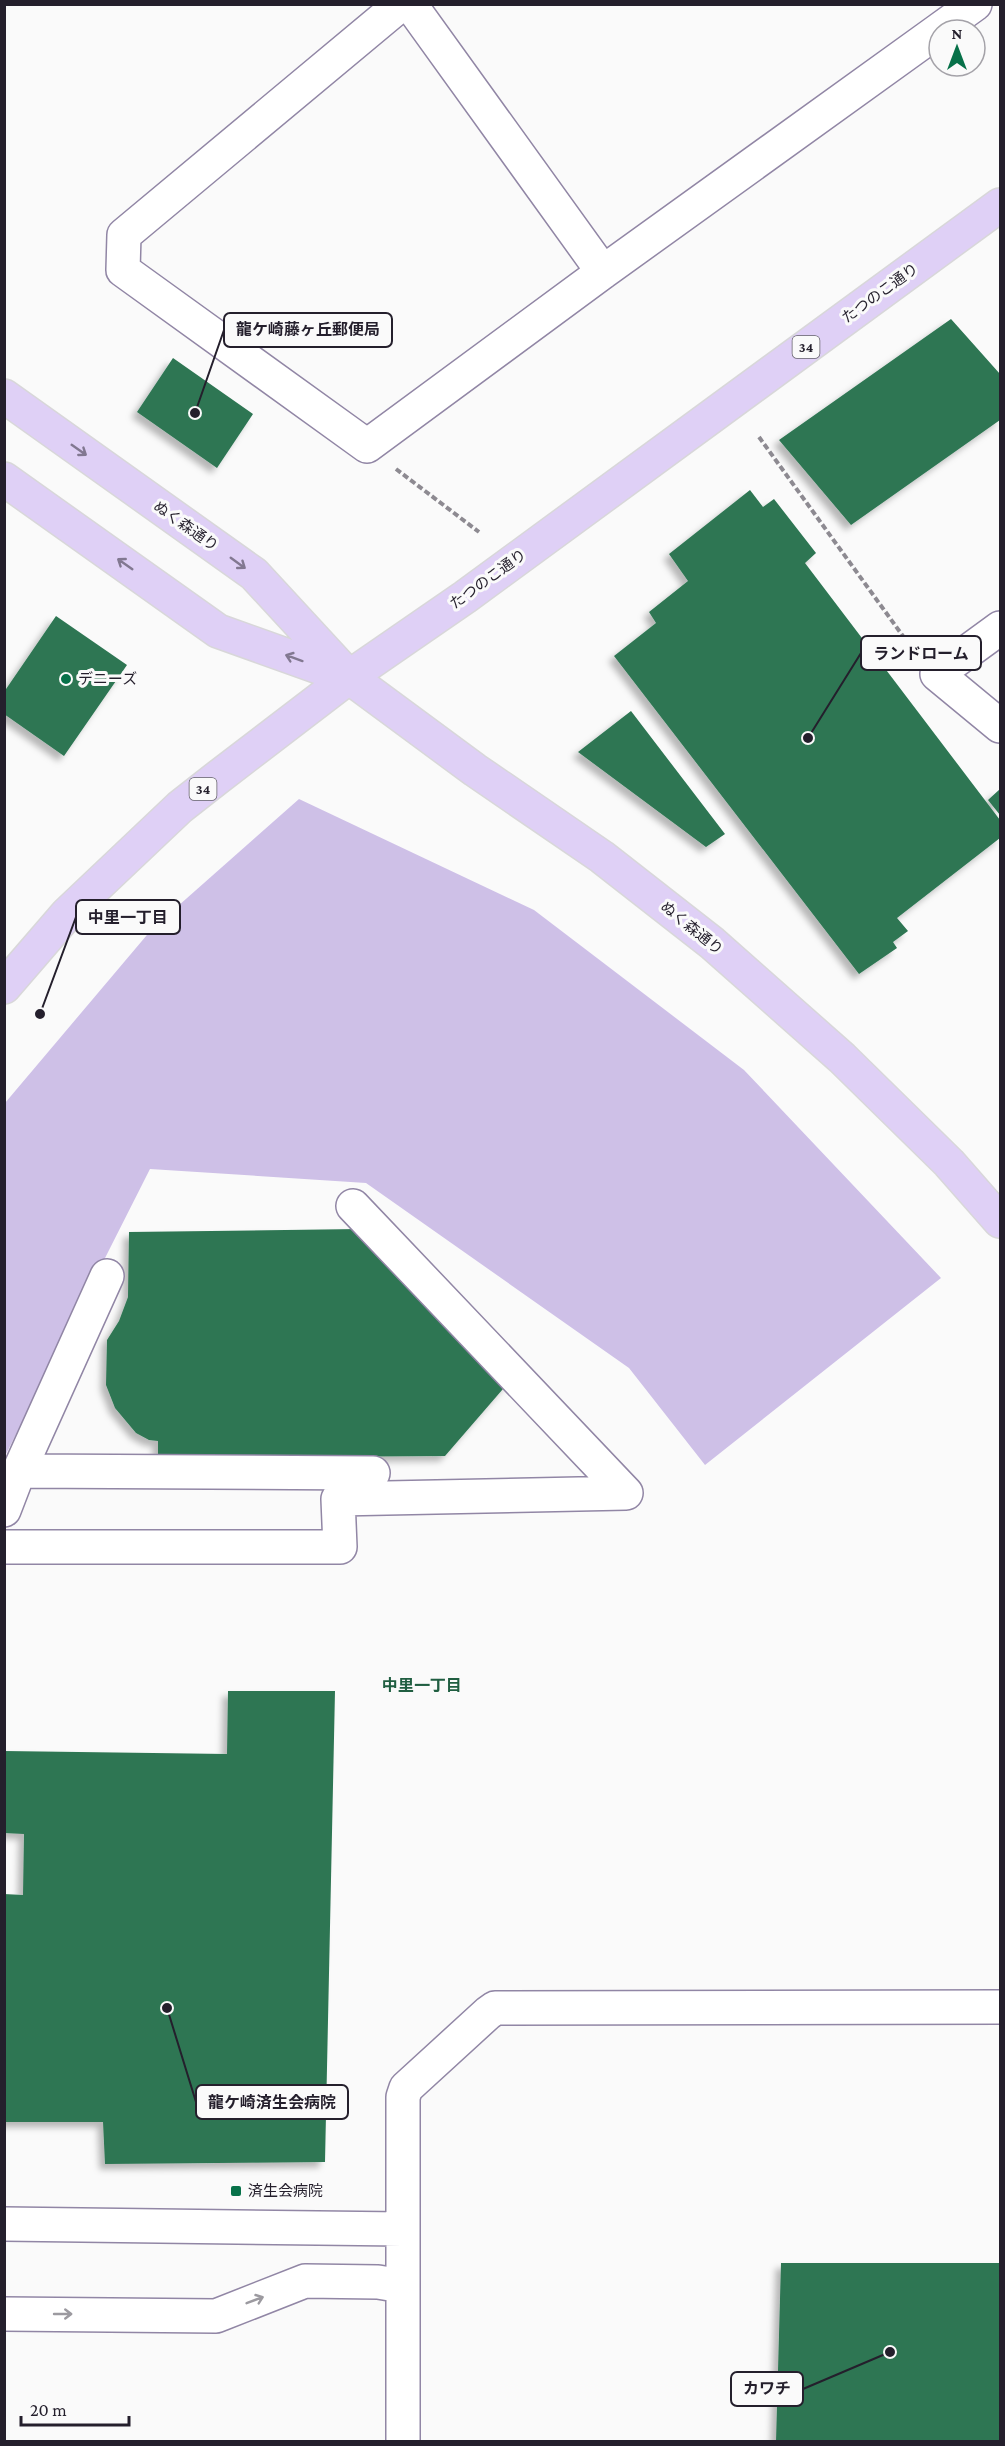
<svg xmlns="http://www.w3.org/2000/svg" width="1005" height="2446" font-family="'Crimson Pro','Noto Sans JP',serif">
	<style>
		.green { fill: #cec0e7 }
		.building { fill: #2e7653; filter: url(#shadow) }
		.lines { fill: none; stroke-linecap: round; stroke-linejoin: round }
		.minor-casing { stroke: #9186a5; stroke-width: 36 }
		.major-casing { stroke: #d8d7d9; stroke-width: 36 }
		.path { stroke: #8d8a91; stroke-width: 4; stroke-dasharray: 6 3; stroke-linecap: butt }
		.minor { stroke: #fff; stroke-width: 33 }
		.major { stroke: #dfd0f6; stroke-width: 33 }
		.oneway { stroke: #827891 }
		.oneway2 { stroke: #9c9aa0 }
		.poi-dot { fill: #077149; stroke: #fafafa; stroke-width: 2 }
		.labels { text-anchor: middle; stroke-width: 6; stroke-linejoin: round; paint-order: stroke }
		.shield { fill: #fafafa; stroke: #64616a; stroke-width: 1.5 }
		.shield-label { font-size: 14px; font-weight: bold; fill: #241f2c }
		.street-label { font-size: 15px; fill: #241f2c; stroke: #fafafa }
		.poi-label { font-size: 15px; fill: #241f2c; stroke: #fafafa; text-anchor: start }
		.neighbourhood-label { font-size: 16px; font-weight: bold; fill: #205e41; stroke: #fafafa }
		.leader { fill: none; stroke: #241f2c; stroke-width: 2 }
		.callout-dot { fill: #241f2c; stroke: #fafafa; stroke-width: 2 }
		.callout { fill: #fafafa; stroke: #241f2c; stroke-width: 2 }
		.callout-label { font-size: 16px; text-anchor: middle; font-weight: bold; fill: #241f2c }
	</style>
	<defs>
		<filter id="shadow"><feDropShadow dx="-5.5" dy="5.5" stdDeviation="3" flood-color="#0004"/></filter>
	</defs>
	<rect width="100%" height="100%" fill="#fafafa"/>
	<!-- green -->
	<path class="green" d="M299,799l235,111 210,160 197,208 -236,187 -76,-97 -263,-185 -216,-14 -145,287v-353l147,-174z"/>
	<!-- building -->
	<path class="building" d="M951,319l49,55v46l-149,105 -72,-85z
		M173,358l80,56 -36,54 -80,-56z
		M750,490l13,17 11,-8 42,54 -11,10 195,257v18l-103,80 11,13 -15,11 4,6 -38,26 -245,-318 42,-33 -7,-11 39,-31 -19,-27z
		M56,616l71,49 -63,91 -60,-42v-22z
		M631,711l94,123 -19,13 -128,-95z
		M1000,789v26l-12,-15z
		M359,1229l150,153 -64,74 -287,2v-17l-9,-1 -13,-7 -21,-25 -9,-23 1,-45 12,-19 9,-24 1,-65z
		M228,1691h107l-10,471 -220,2 -2,-42h-99v-228l19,1 1,-61 -20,-1v-82l223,3z
		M781,2263h219v179h-224z"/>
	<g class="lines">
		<!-- minor casing -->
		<g class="minor-casing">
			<path id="minor" d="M401,4l-277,231 -1,35 244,176 236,-174 336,-242
				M410,4l193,268
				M939,30l36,-26
				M1000,628l-63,46 63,52
				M19,1471l354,2
				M4,1510l15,-39 88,-195
				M4,1547h336l-2,-48 288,-6 -273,-287
				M4,2224l398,5
				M4,2314l212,2 89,-35 73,1 24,4
				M403,2442v-345l3,-9 82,-75 7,-5 505,-1"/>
		</g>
		<!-- major casing -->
		<g class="major-casing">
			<path id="major" d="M4,396l250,178 95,103 126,93 127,87 110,86 130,115 107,105 51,58
				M4,479l214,152 126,45
				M4,987l63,-73 113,-107 37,-29 132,-101 116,-80 535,-392"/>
		</g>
		<!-- path -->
		<path class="path" d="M759,437l154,213
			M396,469l83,63"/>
		<!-- minor -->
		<use href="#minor" class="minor"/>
		<!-- major -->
		<use href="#major" class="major"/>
	</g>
	<!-- one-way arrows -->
	<defs><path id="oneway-shaft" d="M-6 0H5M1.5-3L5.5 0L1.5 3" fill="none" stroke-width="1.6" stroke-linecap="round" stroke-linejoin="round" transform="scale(1.5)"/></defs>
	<g class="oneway">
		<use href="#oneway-shaft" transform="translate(79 450) rotate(35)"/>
		<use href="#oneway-shaft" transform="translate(238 563) rotate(36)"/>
		<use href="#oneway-shaft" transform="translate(125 564) rotate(-145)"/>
		<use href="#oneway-shaft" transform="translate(294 658) rotate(-160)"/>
	</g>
	<g class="oneway2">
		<use href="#oneway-shaft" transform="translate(255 2300) rotate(-21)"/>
		<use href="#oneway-shaft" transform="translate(63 2314)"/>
	</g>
	<!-- markers -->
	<g class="poi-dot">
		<circle cx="66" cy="679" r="6"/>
		<rect x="230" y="2185" width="12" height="12" rx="3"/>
	</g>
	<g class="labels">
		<!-- shield labels -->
		<g class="shield">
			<rect x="792.5" y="336" width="27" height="22" rx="4.5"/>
			<rect x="189.5" y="778" width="27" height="22" rx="4.5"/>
		</g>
		<g class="shield-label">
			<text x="806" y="352">34</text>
			<text x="203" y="794">34</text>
		</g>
		<!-- street labels -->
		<g class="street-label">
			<text transform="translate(880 293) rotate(-36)" y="5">たつのこ通り</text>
			<text transform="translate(186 526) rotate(35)" y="5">ぬく森通り</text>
			<text transform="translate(488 579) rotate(-36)" y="5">たつのこ通り</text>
			<text transform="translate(692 928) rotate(39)" y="5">ぬく森通り</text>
		</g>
		<!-- poi labels -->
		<g class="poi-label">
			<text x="78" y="684">デニーズ</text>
			<text x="248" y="2196">済生会病院</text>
		</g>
		<!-- neighbourhood labels -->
		<g class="neighbourhood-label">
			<text x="422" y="1691">中里一丁目</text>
		</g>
	</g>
	<!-- callouts -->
	<path class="leader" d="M195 413L224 330M808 738L861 653M40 1014L76 917M167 2008L196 2102M890 2352L803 2389"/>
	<g class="callout-dot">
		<circle cx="195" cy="413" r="6"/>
		<circle cx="808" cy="738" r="6"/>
		<circle cx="40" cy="1014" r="6"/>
		<circle cx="167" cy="2008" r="6"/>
		<circle cx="890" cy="2352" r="6"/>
	</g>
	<g class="callout">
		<rect x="224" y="313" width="168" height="34" rx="6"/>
		<rect x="861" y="636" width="120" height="34" rx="6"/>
		<rect x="76" y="900" width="104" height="34" rx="6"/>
		<rect x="196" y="2085" width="152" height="34" rx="6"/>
		<rect x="731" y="2372" width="72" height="34" rx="6"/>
	</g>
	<g class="callout-label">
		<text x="308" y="335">龍ケ崎藤ヶ丘郵便局</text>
		<text x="921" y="659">ランドローム</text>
		<text x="128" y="923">中里一丁目</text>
		<text x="272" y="2108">龍ケ崎済生会病院</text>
		<text x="767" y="2394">カワチ</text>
	</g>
	<!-- border -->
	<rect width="1005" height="2446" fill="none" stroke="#241f2c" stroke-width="12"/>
	<!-- north arrow -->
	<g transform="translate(957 48)"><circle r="28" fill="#fafafa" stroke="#a4a2a8" stroke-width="1.5"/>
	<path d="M0-4.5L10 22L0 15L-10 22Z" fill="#077149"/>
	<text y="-9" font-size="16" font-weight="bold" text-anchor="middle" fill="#241f2c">N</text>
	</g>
	<!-- scale -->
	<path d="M21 2416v9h108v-9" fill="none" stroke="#241f2c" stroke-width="3"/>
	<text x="30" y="2416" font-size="18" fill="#241f2c" stroke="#fafafa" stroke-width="4.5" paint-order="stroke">20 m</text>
</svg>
